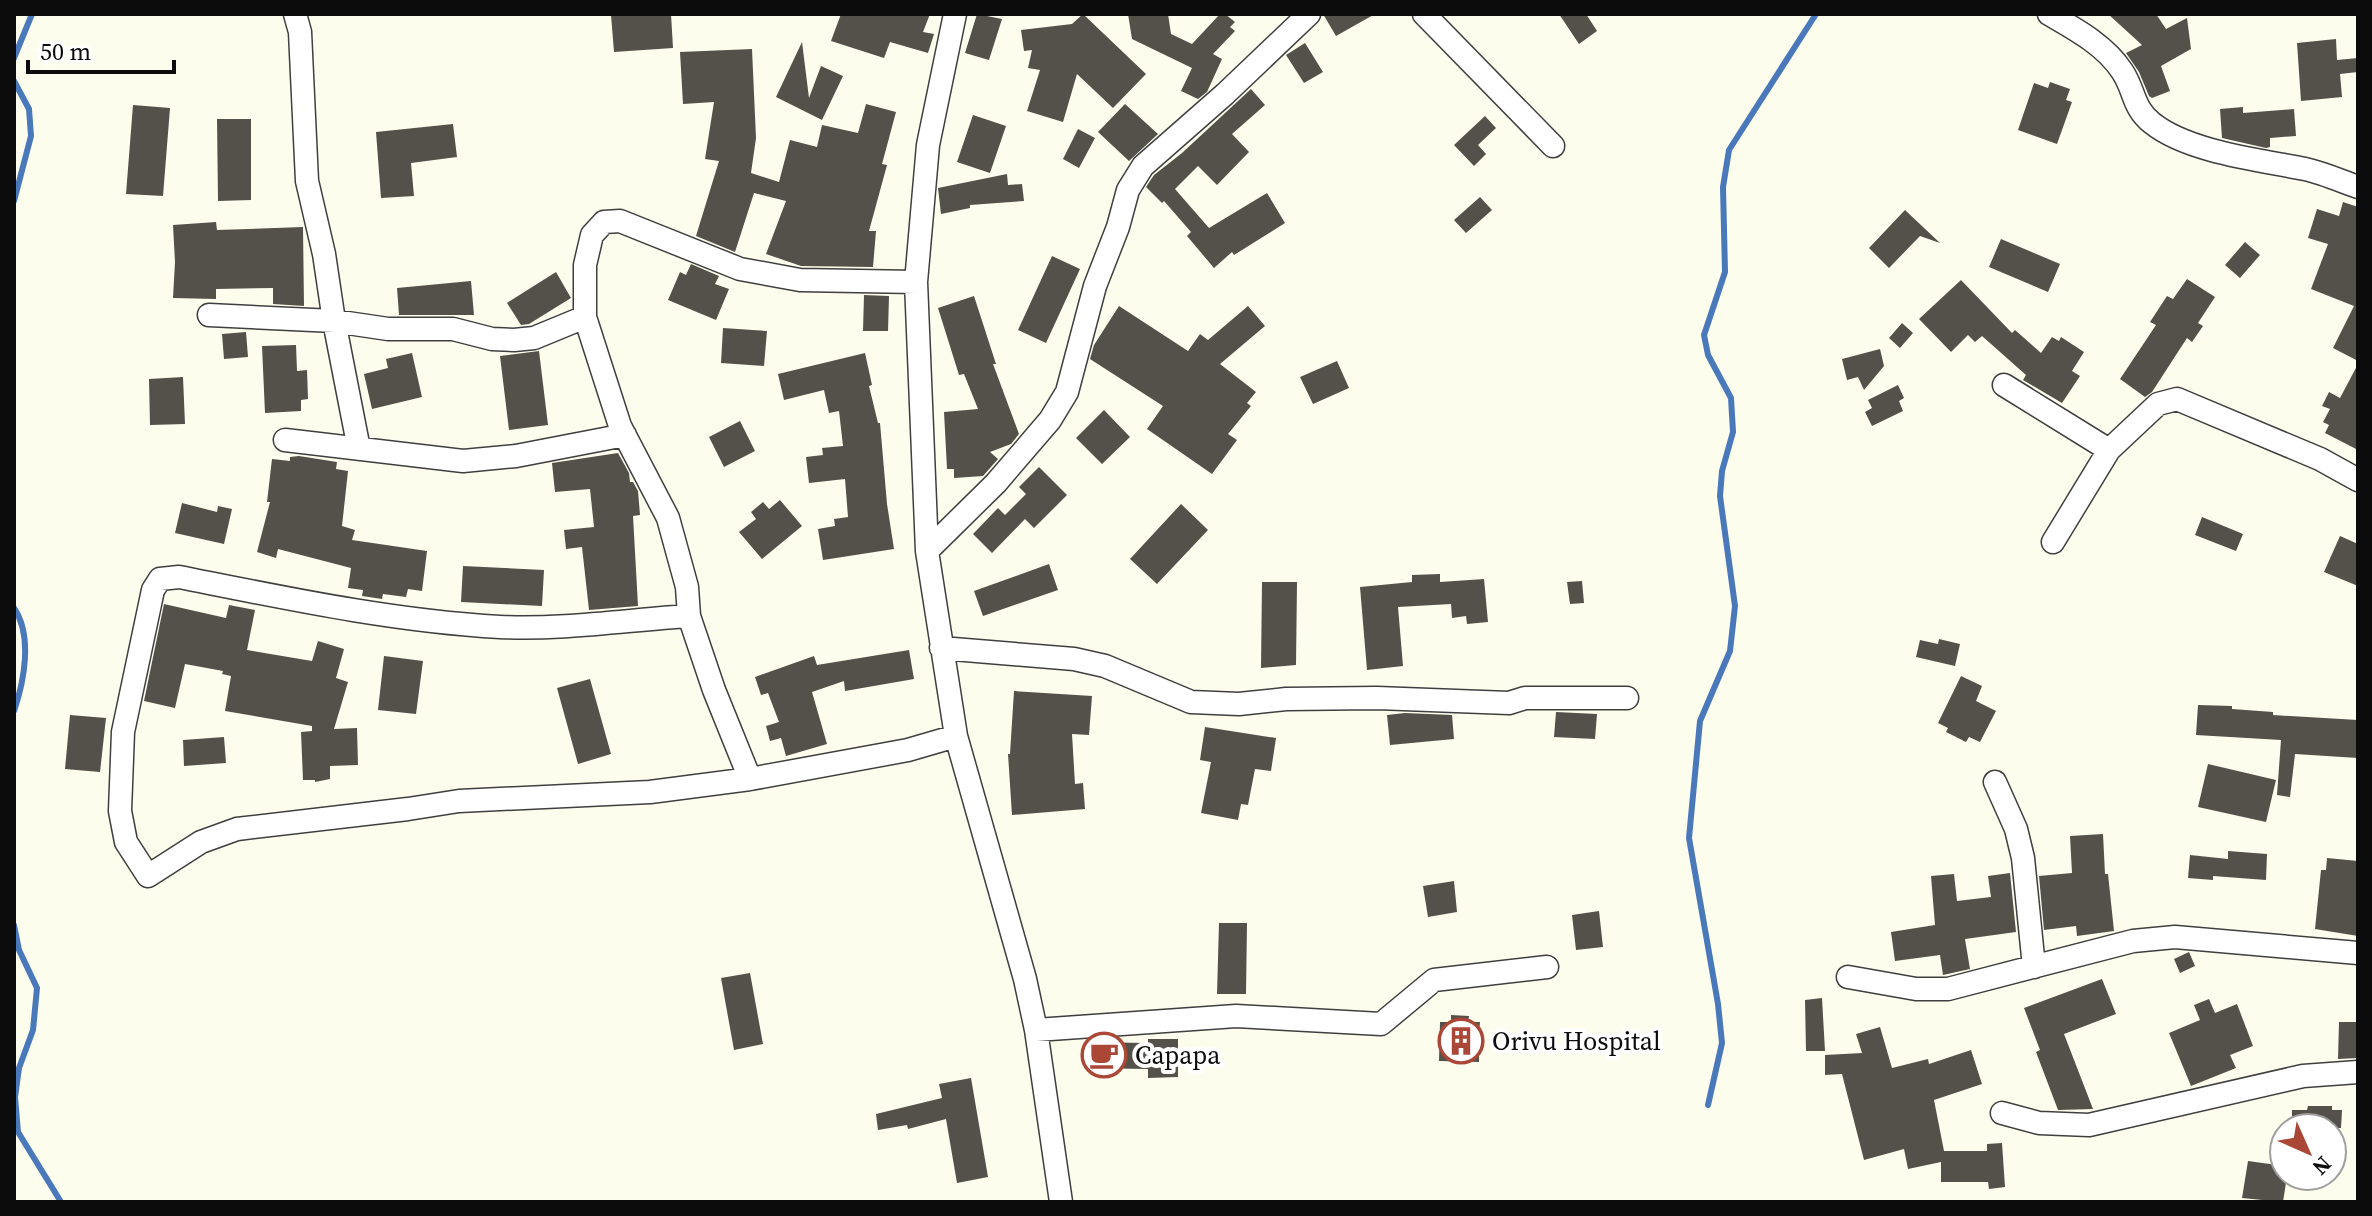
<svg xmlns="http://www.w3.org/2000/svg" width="2372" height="1216" font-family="'Source Serif 4',serif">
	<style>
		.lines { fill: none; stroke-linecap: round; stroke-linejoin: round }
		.stream { stroke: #4a79bb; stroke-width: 6 }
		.building { fill: #54504a }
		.minor-casing { stroke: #3f3f3f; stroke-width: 25 }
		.minor { stroke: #fff; stroke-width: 22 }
		.labels { text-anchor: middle; stroke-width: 8; stroke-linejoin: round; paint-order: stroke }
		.poi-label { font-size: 26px; fill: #0c0c0c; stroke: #fff; text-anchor: start }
	</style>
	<rect width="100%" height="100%" fill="#fdfdee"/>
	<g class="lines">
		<!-- stream -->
		<path class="stream" d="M14,58l18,-44
			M14,81l15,28 2,27 -17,65
			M14,608c19,28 10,74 0,103
			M14,925l5,25 18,38 -4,42 -14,38 -4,29 3,35 43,70
			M1708,1105l14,-62 -4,-39 -29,-166 11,-117 30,-70 5,-45 -15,-110 2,-25 11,-39 -2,-34 -23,-43 -4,-20 21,-63 -2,-85 6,-37 87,-136"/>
	</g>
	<!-- building -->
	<path class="building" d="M626,14h45l2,34 -59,4 -3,-37z
		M841,14h89l-7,18 11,2 -6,19 -38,-11 -6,16 -53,-17z
		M977,14l25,5 -13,41 -24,-7z
		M1083,14l63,60 -33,34 -36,-34 -14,48 -36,-11 13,-41 -12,-2 4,-18 -8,1 -3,-21 51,-6z
		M1128,14h40l3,20 21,10 28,-30h5l10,8 -5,5 5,4 -22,23 9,5 -15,33 -9,7 -17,-8 11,-23 -60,-29z
		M1323,14h52l-39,22z
		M1559,14h27l11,17 -18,13z
		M2108,14h48l10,15 21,-11 4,31 -30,17 9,25 -18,7 -3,-2 -10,-24 -13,-19 16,-8z
		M2336,39l1,21 21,-2v14l-18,2 2,23 -41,4 -4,-58z
		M802,42l7,56 12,-32 22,10 -21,44 -46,-23z
		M1305,43l18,29 -19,11 -18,-28z
		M752,49l4,89 -5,35 28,9 11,-42 27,7 5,-22 36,8 8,-29 30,8 -14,52 5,1 -18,66h7l-3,36 -72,-1 -35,-12 20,-53 -32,-8 -19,59 -39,-16 23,-75 -14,-2 9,-57 -31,2 -3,-52z
		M2050,82l20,7 -4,11 6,2 -15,42 -39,-14 16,-47 14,5z
		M1251,89l14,16 -33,29 17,18 -32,33 -19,-19 -23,23 34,39 58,-35 18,30 -51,32 -2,-3 -18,16 -27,-32 4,-4 -27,-31 -2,2 -16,-16 8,-12 28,-22z
		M1125,104l33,30 -29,27 -31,-29z
		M133,105l37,3 -7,88 -37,-2z
		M2243,107v6l51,-4 2,27 -26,2v9l-4,1 -44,-10 -2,-29z
		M973,115l33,11 -16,47 -33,-11z
		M1485,116l11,12 -18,17 8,9 -12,12 -20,-21z
		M217,119h34v81l-33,1z
		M453,124l4,33 -46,6 3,33 -33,2 -5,-66z
		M1078,129l17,9 -16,30 -16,-9z
		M1007,174l1,11 14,-1 2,17 -54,4v3l-29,6 -3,-26z
		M1480,197l12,13 -26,23 -12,-13z
		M2343,202l15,5v154l-25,-13 21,-42 -43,-17 17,-45 -20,-6 9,-29 22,7z
		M1905,210l35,33 -20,-7 -31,32 -20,-20z
		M216,222l1,8 86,-3 1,79 -31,-2v-16l-57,1v10l-43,-1 2,-36 -2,-37z
		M2001,239l59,25 -12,28 -59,-25z
		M2245,242l15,13 -20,23 -15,-13z
		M1052,256l28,13 -34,74 -28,-13z
		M691,264l28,12 -4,8 14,5 -13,31 -48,-20 12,-28 6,3z
		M556,272l15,26 -42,26 -8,1 -14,-22z
		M2187,279l28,18 -17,26 5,3 -11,16 -5,-4 -35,54 -7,5 -25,-18 36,-54 -6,-3 17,-26 6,3z
		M1961,280l51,53 3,-3 26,23 11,-16 7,4 2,-4 23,15 -12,19 8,5 -18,27 -39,-23 3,-5 -44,-39 -7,6 -7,-7 -17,17 -32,-33z
		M471,281l3,34h-75l-2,-27z
		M864,295l25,1 -1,35h-25z
		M974,296l22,68h-3l26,70 -8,10 -21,8 8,7 -15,17 -29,2v-9h-7l-3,-57 34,-3 -14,-35 -5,1 -21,-67z
		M1119,306l69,45 12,-17 8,6 40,-34 17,20 -45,38 36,28 -9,11 4,3 -23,28 9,6 -25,34 -65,-45 16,-23 -73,-47 4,-14z
		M1902,323l11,10 -13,15 -11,-10z
		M723,328l44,3 -3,35 -43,-3z
		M246,332l2,25 -24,2 -2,-25z
		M296,345l1,26 10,-1 1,29 -7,1v11l-36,2 -3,-67z
		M1880,349l4,17 -20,24 -6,-13 -11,3 -5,-21z
		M539,351l9,74 -39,5 -9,-74z
		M412,353l10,44 -50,12 -8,-35 24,-6 -2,-9z
		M865,353l7,32 -3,1 9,37h2l7,81 7,45 -71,11 -5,-31 17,-3 -1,-7 14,-2 -3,-38 -36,4 -3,-26 17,-2 -1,-7 21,-2 -4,-35 -10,2 -5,-23 -40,10 -6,-26z
		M1337,361l12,27 -36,16 -13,-27z
		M2358,364v86l-33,-17 4,-8 -6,-3 7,-13 -8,-3 7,-14 11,6z
		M183,377l2,47 -35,1 -1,-46z
		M1898,385l6,13 -5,3 4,10 -31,15 -7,-14 7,-4 -4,-8z
		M1104,410l26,27 -28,27 -26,-26z
		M740,421l15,30 -31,16 -15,-30z
		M618,453l11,20 1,9h3l5,9 2,24 -7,1 5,90 -49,4 -7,-63 -16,2 -2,-19 30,-3 -4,-38 -35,3 -3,-29z
		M299,456l38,6 -1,7 12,2 -6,55 13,4 -3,10 75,11 -5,40 -14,-2 -2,8 -23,-3 -1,5 -20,-3 1,-6 -15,-2 3,-20 -73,-19 -2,9 -19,-6 13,-50h-3l5,-43 18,2v-4z
		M1039,467l28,28 -33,33 -9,-9 -33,34 -19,-19 25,-26 7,7 21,-21 -7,-7z
		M780,500l22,26 -40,33 -23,-27 17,-13 -5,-7 12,-10 6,7z
		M182,503l35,9 1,-6 14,3 -8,35 -49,-11z
		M1181,504l27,26 -51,54 -27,-25z
		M2202,517l41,17 -7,17 -41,-16z
		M2340,536l18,8v42l-34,-14z
		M1049,564l9,26 -75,26 -9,-25z
		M463,566l81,4 -2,36 -81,-4z
		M1440,574v8l44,-3 4,43 -21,2 -1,-8 -14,2 -1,-14 -53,3 5,59 -36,4 -7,-83 52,-5v-7z
		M1582,581l2,22 -14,1 -3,-22z
		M1262,582h35l-1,83 -35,3z
		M164,604l62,14 3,-13 26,5 -8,40 65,11 6,-20 26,8 -8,29 12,4 -14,47 23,-1 1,37 -28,1v13l-15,3v-2h-12l-2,-48 11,-1v-5l-87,-15 6,-35 -9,-2 1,-3 -38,-7 -10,44 -31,-7z
		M1939,639l21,5 -5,22 -39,-9 4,-17 18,4z
		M909,650l5,29 -69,12 -1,-10 -32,11 15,52 -41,12 -5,-18 -11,3 -4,-15 13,-4 -11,-29 -7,2 -6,-18 59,-21 3,9z
		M384,656l39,5 -7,53 -38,-4z
		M1961,676l21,10 -6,15 20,10 -16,31 -11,-5 -3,5 -20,-10 2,-4 -10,-5z
		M590,679l21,75 -33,10 -21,-76z
		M1014,691l78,5 -3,39 -17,-1 3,50 8,-1 2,26 -73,6 -4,-61h2z
		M2198,705l34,1v3l41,3v3l85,5v38l-63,-4 -5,43 -13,-2 4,-55 -85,-5z
		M1556,712l41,2 -2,25 -41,-2z
		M1405,713l47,2 2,24 -64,6 -3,-30z
		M70,715l36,3 -6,54 -35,-3z
		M1205,727l71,11 -5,33 -16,-2 -7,36 -7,-1 -3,16 -37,-7 10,-51 -11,-2z
		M224,737l2,26 -42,3 -1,-26z
		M2208,764l68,16 -10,42 -68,-15z
		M2103,834l2,40h3l6,57 -37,5 -1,-10 -32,4 -5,-54 33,-3 -2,-37z
		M2228,851l39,3 -1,26 -53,-4v4l-25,-2 2,-23 38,4z
		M2327,858l31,3v75l-43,-7 6,-59h5z
		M2010,873l6,59 -51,7 5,30 -27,6 -3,-20 -45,6 -4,-29 44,-7 -4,-49 23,-2 3,27 34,-4 -3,-21z
		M1454,881l3,31 -29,5 -5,-31z
		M1599,911l4,36 -27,3 -4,-35z
		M1219,923h28l-1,71h-29z
		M2189,952l6,14 -15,7 -6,-14z
		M750,973l13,71 -29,6 -13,-72z
		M2102,979l14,35 -52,20 29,75 -35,1 -22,-58 4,-2 -16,-42z
		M1822,998l3,53h-19l-1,-51z
		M2209,999l6,14 22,-9 16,42 -23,9 6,13 -45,18 -22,-53 31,-13 -6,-15z
		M1451,1015l18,1 -1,6h12l-1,11h4l-1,16h-3v13l-40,-1 1,-39h11z
		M2339,1022h19v36l-20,1z
		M1880,1027l12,41 36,-9 1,5 42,-14 11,34 -48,16 10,51h43v-7l15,-1 3,44 -16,2 -1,-7h-47v-20l-33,7 -4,-20 -40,11 -22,-86 -17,1v-20l37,-2 -6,-19z
		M1148,1039h30v38l-30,1v-9l-64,-1 1,-26 63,1z
		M971,1078l17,99 -31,6 -11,-64 -38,10 -1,-4 -29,5 -2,-16 66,-16 -3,-14z
		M2308,1106h24v4h10l-1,18h-49v-18h15z
		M2248,1161l36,5v10h3l-4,26 -41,-4z"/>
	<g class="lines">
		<!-- minor casing -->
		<g class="minor-casing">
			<path id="minor" d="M295,14l5,18 7,149 17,73 10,67 25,128
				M955,14l-27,131 -12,137 11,269 29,185 69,243 11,51 25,172
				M1424,14l129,132
				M2049,14c26,15 56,31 73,57 13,19 10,36 30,52 36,29 108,37 153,46 18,4 36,12 53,18
				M209,315l125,6 54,8h65l39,10 22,1 20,-2 51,-21
				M2004,385l105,65
				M285,440l178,21 53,-5 109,-21
				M2053,542l56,-92 49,-46 19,-5 143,60 38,21
				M927,551l69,-68 54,-63 17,-28 28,-106 23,-59 10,-37 15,-24 82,-72 84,-80
				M689,616c-62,4 -127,14 -189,11 -108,-6 -215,-29 -321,-50l-19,2 -7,11 -30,142 -3,79 6,31 22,34 53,-34 36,-13 171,-20 51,-8 191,-9 100,-13 158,-29 48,-14
				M941,648l133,11 31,7 86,36 48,2 47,-5 91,-1 132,5 16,-5h102
				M750,779l-36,-89 -25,-74 -2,-29 -19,-69 -48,-92 -35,-109v-52l7,-30 12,-13 16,-1 120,48 60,11 116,2
				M1995,782l21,47 7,29 11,109
				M1848,977l68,12h32l185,-48 42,-4 183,16
				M1036,1030l200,-14 145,8 53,-44 113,-13
				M2002,1113l37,10 50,2 214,-49 55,-4"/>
		</g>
		<!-- minor -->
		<use href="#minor" class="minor"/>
	</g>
	<!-- icons -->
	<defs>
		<g id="building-ring" transform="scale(2.3)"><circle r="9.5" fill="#fff" stroke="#aa4737" stroke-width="1.5"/><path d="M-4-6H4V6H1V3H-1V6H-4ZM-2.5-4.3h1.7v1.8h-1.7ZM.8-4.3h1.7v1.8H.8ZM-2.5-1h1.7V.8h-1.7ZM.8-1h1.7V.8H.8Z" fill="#aa4737"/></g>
		<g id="cafe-ring" transform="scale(2.3)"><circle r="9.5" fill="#fff" stroke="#aa4737" stroke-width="1.5"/><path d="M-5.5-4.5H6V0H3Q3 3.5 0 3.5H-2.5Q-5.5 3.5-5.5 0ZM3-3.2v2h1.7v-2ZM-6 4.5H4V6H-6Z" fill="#aa4737"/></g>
	</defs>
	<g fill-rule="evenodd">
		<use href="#building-ring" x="1461" y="1041"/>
		<use href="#cafe-ring" x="1104" y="1055"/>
	</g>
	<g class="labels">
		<!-- poi labels -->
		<g class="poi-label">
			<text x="1492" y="1050">Orivu Hospital</text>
			<text x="1135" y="1064">Capapa</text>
		</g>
	</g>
	<!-- border -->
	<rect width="2372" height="1216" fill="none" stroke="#0c0c0c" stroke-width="32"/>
	<!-- north arrow -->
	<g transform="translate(2308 1152) rotate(135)"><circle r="38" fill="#ffffff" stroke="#9e9e9e" stroke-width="2"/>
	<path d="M0-6L14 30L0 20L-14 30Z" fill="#aa4737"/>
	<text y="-12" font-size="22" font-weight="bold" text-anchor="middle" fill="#0c0c0c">N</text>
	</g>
	<!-- scale -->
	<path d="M28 60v12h146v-12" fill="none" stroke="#0c0c0c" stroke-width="4"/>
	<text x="40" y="60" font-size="24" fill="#0c0c0c" stroke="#ffffff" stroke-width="6" paint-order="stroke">50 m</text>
</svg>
